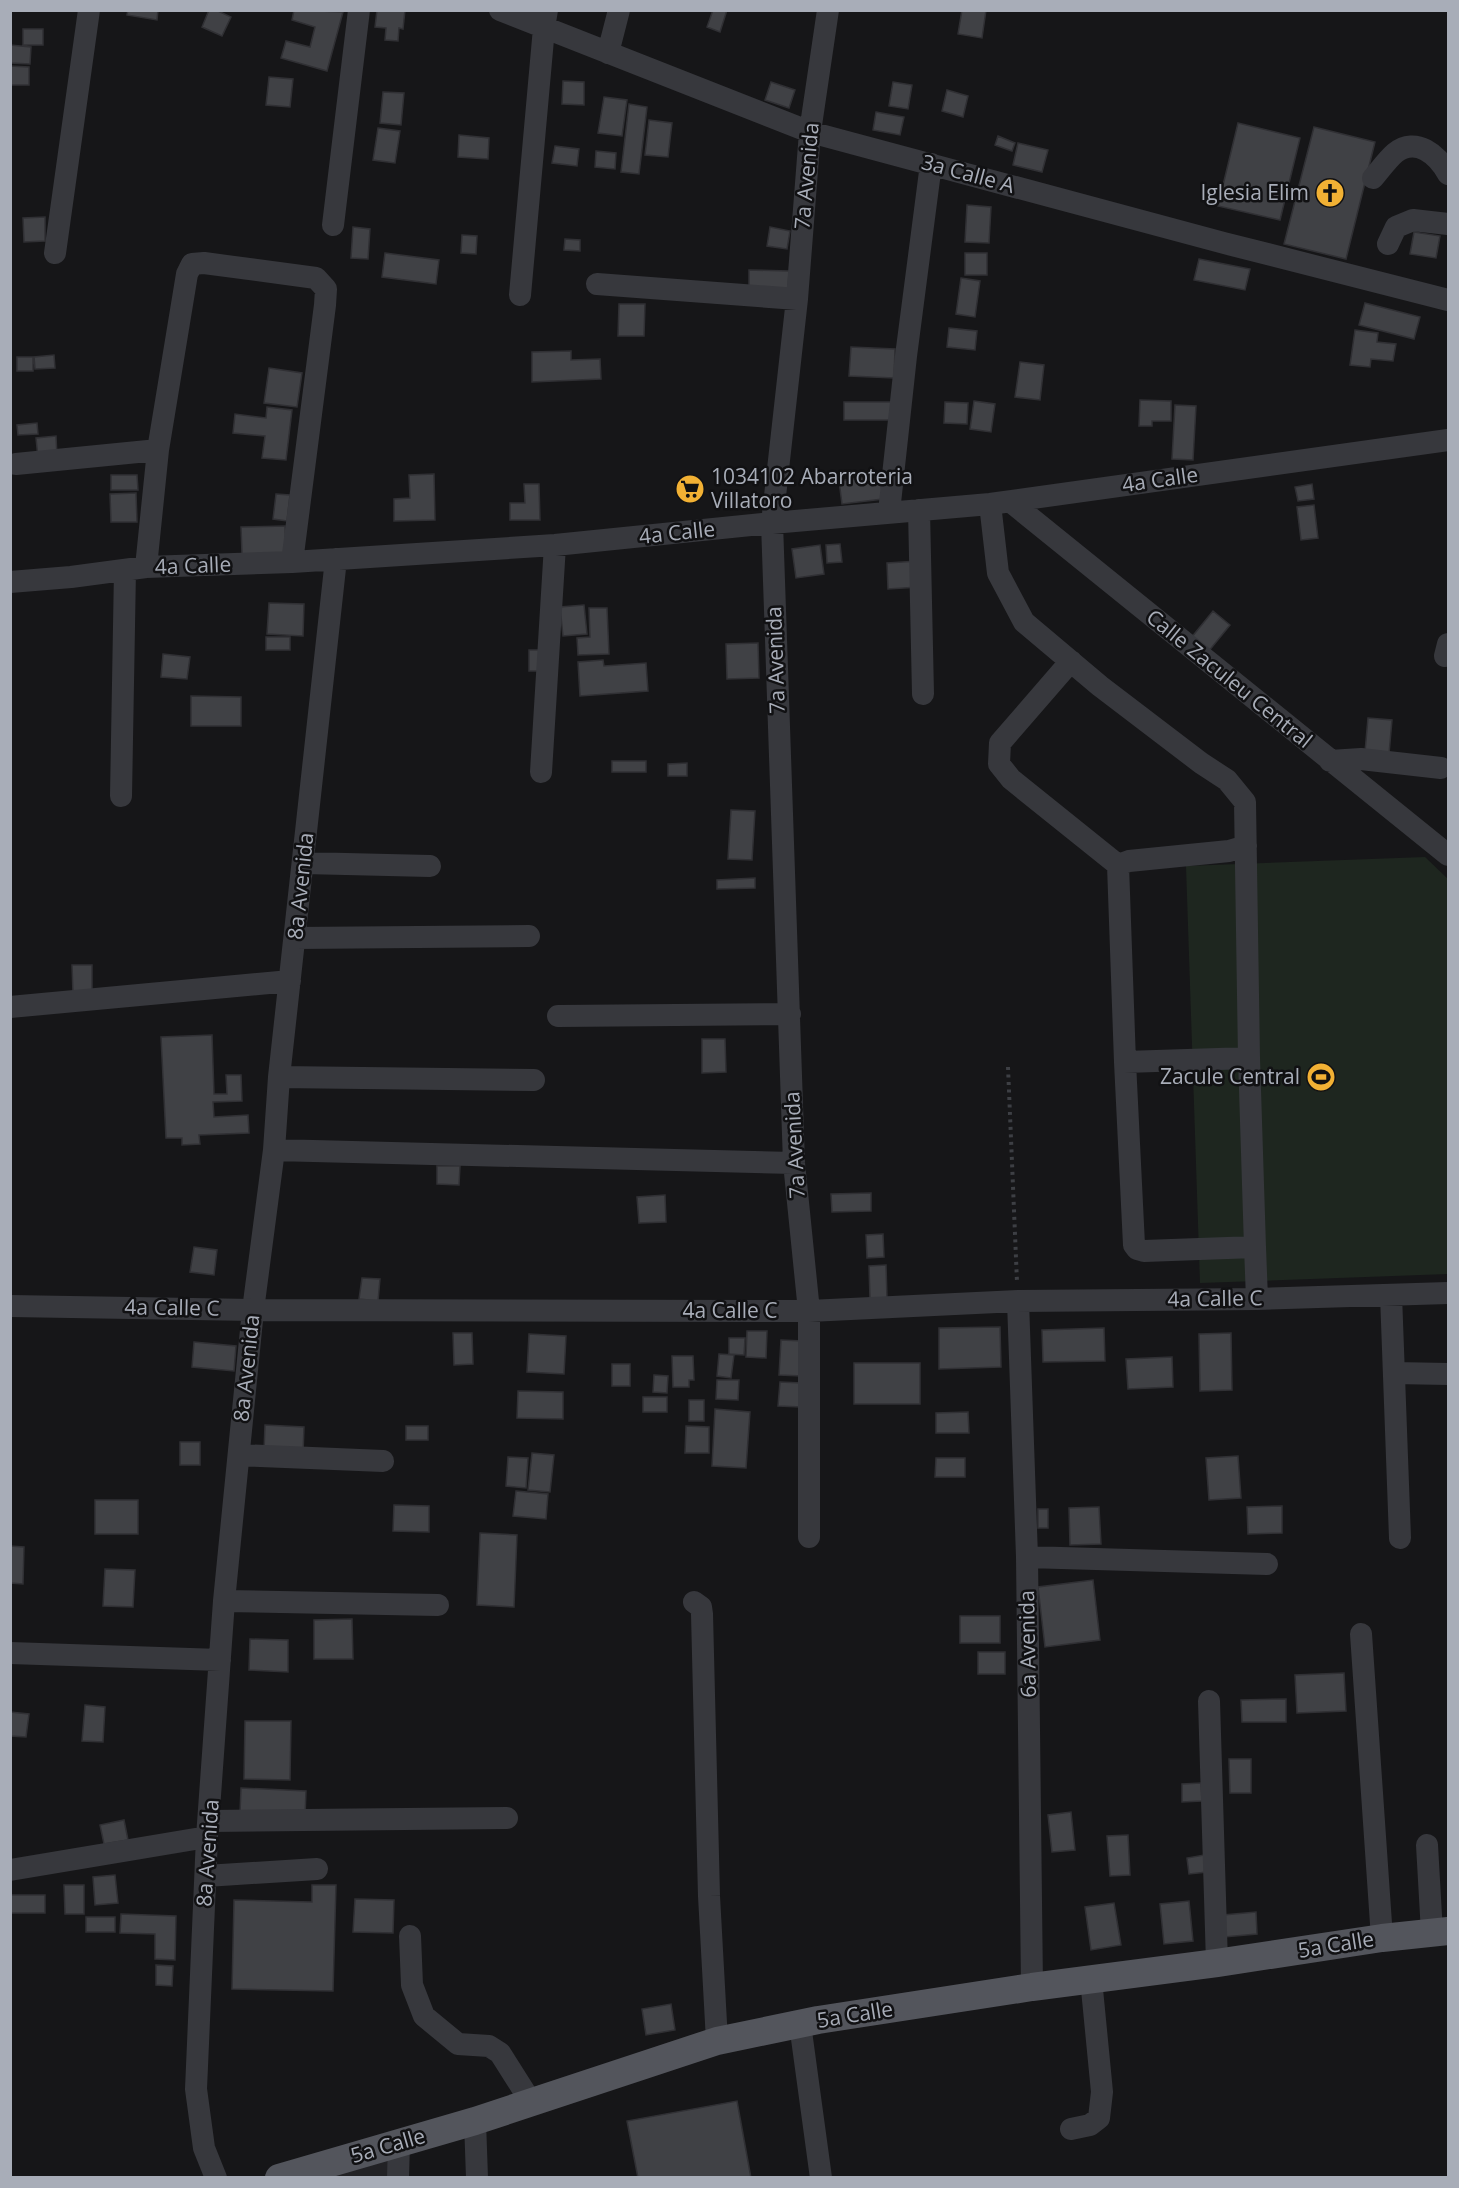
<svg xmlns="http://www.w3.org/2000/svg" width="1459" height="2188" font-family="'Open Sans',sans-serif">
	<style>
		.built { fill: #222225 }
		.green { fill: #1e261f }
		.building { fill: #404145; stroke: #303034; stroke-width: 1.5 }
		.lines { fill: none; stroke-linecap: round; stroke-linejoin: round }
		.path { stroke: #3d3f44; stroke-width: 4; stroke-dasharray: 3 4.5; stroke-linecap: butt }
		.minor { stroke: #37383d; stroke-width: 22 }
		.major { stroke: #53555c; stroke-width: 28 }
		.labels { text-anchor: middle; stroke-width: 5; stroke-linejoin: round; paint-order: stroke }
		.street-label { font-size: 21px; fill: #a8adb8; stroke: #111113 }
		.poi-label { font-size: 21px; fill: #a8adb8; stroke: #111113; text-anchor: end }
	</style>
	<rect width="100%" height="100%" fill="#161618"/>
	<!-- built -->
	<path class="built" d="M399,2143v34h-123z"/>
	<!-- green -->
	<path class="green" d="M1425,857l23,22v395l-248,9 -14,-417z"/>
	<!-- building -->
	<path class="building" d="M128,10h30l-1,10 -30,-5z
		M209,10h7l15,7 -9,19 -20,-9z
		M294,10l49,2 -16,59 -46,-13 5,-17 24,6 5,-20 -23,-7z
		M377,10h28l-2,19 -4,-1 -1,13 -13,-1 1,-12 -11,-1z
		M713,10h14l-7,22 -13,-5z
		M962,10h24l-4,28 -24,-4z
		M23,29h20v16h-20z
		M10,45l21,2 -1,17 -20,-1z
		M10,66l19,1v18h-19z
		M269,77l24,2 -3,28 -24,-2z
		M563,81l21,1v23l-22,-1z
		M771,82l24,8 -6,18 -24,-8z
		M893,82l19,3 -4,24 -19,-3z
		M947,90l21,6 -5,21 -21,-6z
		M383,92l21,1 -3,32 -21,-2z
		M604,97l23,3 -5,36 -24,-3z
		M629,104l18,3 -8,67 -18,-2z
		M876,112l28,5 -4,18 -27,-5z
		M649,120l23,3 -4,34 -23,-2z
		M1238,123l62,15 -20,82 -62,-14z
		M1314,127l61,15 -29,117 -62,-15z
		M378,128l22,3 -5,32 -22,-3z
		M459,135l30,3 -1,21 -30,-2z
		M998,136l17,7 -3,8 -17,-6z
		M1018,143l30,7 -6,22 -29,-7z
		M555,146l24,3 -2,17 -25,-3z
		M596,151l20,2 -1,16 -20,-2z
		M967,205l24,2 -2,36 -24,-1z
		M45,217v24l-21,1 -1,-24z
		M353,227l17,2 -2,30 -17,-1z
		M770,227l20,4 -3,18 -20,-3z
		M1414,232l26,4 -4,22 -26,-4z
		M462,235l15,1 -1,18 -15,-1z
		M565,239l15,1v11l-16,-1z
		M385,253l54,7 -3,24 -54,-7z
		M965,253h22v22h-22z
		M1199,259l51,10 -5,21 -51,-10z
		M749,270l40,1 -1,22 -39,-1z
		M961,278l19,3 -5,36 -19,-3z
		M1365,303l55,14 -6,22 -55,-14z
		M619,304h26l-1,32h-26z
		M949,328l28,3 -2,19 -28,-3z
		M1355,330l23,3 -1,9 19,2 -3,17 -22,-2 -1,8 -20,-2z
		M851,347l44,2 -1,29 -45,-2z
		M571,351v9l29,-1 1,20 -69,3v-30z
		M54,355l1,13 -20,1 -1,-12z
		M17,357h16v14h-16z
		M1020,362l24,3 -4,35 -25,-3z
		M269,368l33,5 -5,34 -33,-4z
		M1140,400l31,1v20h-19v5h-13z
		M974,401l21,3 -4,28 -21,-3z
		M844,402h53v18h-53z
		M945,402l23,1 -1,21 -23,-1z
		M1175,405l21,1 -3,54 -21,-1z
		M267,407l25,3 -6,50 -24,-2 3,-22 -32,-3 2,-19 31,4z
		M37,423l1,11 -20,1 -1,-10z
		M56,436l1,21 -19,1 -2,-20z
		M434,474l1,46 -41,1v-22l16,-1 -1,-23z
		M111,475h26l1,15h-27z
		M880,476l3,23 -41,5 -3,-23z
		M524,484h15l1,36h-30v-17h15z
		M1312,484l2,15 -16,2 -3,-14z
		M136,493l1,29h-26l-1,-28z
		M276,494l14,1 -3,26 -14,-2z
		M1314,505l4,33 -17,2 -4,-33z
		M285,526l1,27 -44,1 -1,-27z
		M840,544l2,18 -15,1 -1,-18z
		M820,545l4,29 -28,4 -4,-29z
		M918,561l1,26 -31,2 -1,-26z
		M269,603l35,1 -1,32 -36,-2z
		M584,605l3,29 -24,2 -3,-29z
		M589,608h18l2,46 -31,1 -1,-17 13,-1z
		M1213,611l17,14 -22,27 -17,-14z
		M266,637h24v13h-24z
		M758,643l1,35 -32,1 -1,-35z
		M529,650h13v21h-13z
		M163,654l27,3 -3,22 -26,-2z
		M603,660l1,6 42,-3 2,28 -68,5 -2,-34z
		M191,696l50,1v29h-50z
		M1368,718l24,2 -3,34 -24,-2z
		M612,761h34v11h-34z
		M687,763v13h-19v-12z
		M731,810l24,1 -3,49 -24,-1z
		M755,878v10l-38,1v-9z
		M72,965h20v29h-19z
		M212,1035l2,59h13l-1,-19h15l1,26 -29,1 1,15 34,-2 1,18 -50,2 1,9 -18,1v-7h-16l-5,-101z
		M702,1039h23l1,33 -24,1z
		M437,1166h23l-1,19 -22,-1z
		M871,1193v18l-39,1 -1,-18z
		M665,1195l1,27 -27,1 -2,-26z
		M883,1234l1,23 -17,1 -1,-23z
		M194,1247l23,3 -3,25 -24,-3z
		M886,1265l1,34h-17l-1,-33z
		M362,1278l18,1 -2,22 -19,-2z
		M1000,1327l1,40 -62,2v-41z
		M1104,1328l1,33 -62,1 -1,-32z
		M747,1331h20l-1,27 -20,-1z
		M453,1333h19l1,31 -19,1z
		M1231,1333l1,57 -32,1 -1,-57z
		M529,1334l37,2 -2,38 -37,-2z
		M729,1338h16l-1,17 -15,-1z
		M781,1340l22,1 -1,35 -23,-1z
		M194,1342l42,4 -2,25 -42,-4z
		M719,1354l15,1 -3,23 -14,-2z
		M672,1356h21l1,24h-5v7h-16z
		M1172,1357l1,30 -45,2 -2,-30z
		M854,1363h66v41h-66z
		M612,1364h18v22h-18z
		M654,1375l14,1 -1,17 -14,-1z
		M717,1380h22l-1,20 -22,-1z
		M780,1382l22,1 -1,24 -23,-1z
		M518,1391l45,1v27l-46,-1z
		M643,1397h24v15h-24z
		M689,1400h15v21h-15z
		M715,1409l35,3 -4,56 -34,-2z
		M968,1412l1,21h-33v-20z
		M265,1425l39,2 -1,27 -39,-3z
		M406,1426h22v14h-22z
		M686,1426l23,1v26h-24z
		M180,1442h20v23h-20z
		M532,1453l22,2 -4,37 -22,-2z
		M1238,1456l3,42 -32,2 -3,-42z
		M508,1457l20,1 -2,30 -20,-2z
		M936,1458h29v19h-30z
		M516,1491l32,3 -2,25 -33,-3z
		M95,1500h43v34h-43z
		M394,1505l35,1v26l-36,-1z
		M1282,1506v27l-34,1 -1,-27z
		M1099,1507l2,37 -31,1 -1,-37z
		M1038,1509h10v19h-10z
		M480,1533l37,2 -3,72 -37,-2z
		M10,1546l14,1 -1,37 -13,-1z
		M105,1569l30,1 -2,37 -30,-1z
		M1093,1580l7,60 -55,7 -7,-60z
		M960,1616h40v27h-40z
		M352,1619l1,40h-39v-39z
		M250,1639l38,1v32l-39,-2z
		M978,1652h27v22h-27z
		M1344,1673l2,38 -49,2 -2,-38z
		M1286,1699v23h-44l-1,-22z
		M85,1705l20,2 -2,35 -21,-1z
		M10,1712l19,2 -3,23 -16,-1z
		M245,1721h46l-1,59 -46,-1z
		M1229,1759h22v34h-21z
		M1201,1783l1,18 -20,1v-18z
		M241,1788l65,3 -1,25 -65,-3z
		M1071,1812l4,38 -23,2 -4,-37z
		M124,1820l4,20 -24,4 -4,-19z
		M1128,1835l2,40 -20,1 -3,-40z
		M1204,1855l3,17 -18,2 -2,-16z
		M115,1875l3,28 -23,2 -2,-28z
		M64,1885h20v29h-19z
		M312,1885h24l-3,106 -101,-2 2,-89 78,2z
		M10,1895h35v18h-35z
		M355,1899l39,1 -1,33 -40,-1z
		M1189,1901l4,40 -29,3 -4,-40z
		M1114,1903l7,42 -30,5 -6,-43z
		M1256,1912l1,22 -33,3 -1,-22z
		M121,1914l55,2 -1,44 -20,-1v-25l-35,-1z
		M86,1917h29v15h-29z
		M156,1965l17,1 -1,20 -16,-1z
		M671,2004l4,26 -29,5 -4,-26z
		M737,2101l14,77h-113l-11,-57z"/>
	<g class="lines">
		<!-- path -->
		<path class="path" d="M1008,1067l9,215"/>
		<!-- minor -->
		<path class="minor" d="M500,10l310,122 414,111 224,57
			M608,53l11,-43
			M1373,178c7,-8 14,-18 22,-25 21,-17 43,2 53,21
			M333,225l26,-215
			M1388,244l8,-17 17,-7 35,4
			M55,253l34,-243
			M597,284l200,15
			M520,295l24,-267 3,-18
			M158,450l29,-176 5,-10 12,-1 112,15 10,11 -1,16 -33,257
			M16,464l142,-14 -12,117
			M1011,502l437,353
			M990,504l8,69 26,49 76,64 101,77 26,17 18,22 4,256 6,189 -111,4 -7,-2 -3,-4 -9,-183 -7,-197 -107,-86 -12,-15 1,-21 71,-82
			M919,510l4,184
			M889,512l17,-156 25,-192
			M10,582l61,-5 75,-10 146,-5 263,-17 217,-22 218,-19 458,-64
			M1445,656l3,-12
			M1330,761l31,-2 80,9
			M541,772l14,-227
			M121,796l4,-226
			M304,863l126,3
			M1118,865l11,-4 100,-10 17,-5
			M295,938l234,-2
			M10,1007l280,-26
			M558,1016l232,-2
			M1125,1062l124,-4
			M279,1077l255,3
			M274,1150l520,13
			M1255,1247l2,52
			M1391,1295l9,243
			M1018,1301l9,256 5,430
			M10,1306l243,4 556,1 209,-10 239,-2 191,-6
			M1394,1373l54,1
			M239,1455l144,6
			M809,1537v-226l-15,-148 -22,-640 25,-224 13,-167 18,-122
			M1027,1557l240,7
			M224,1601l214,4
			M694,1602l7,5 1,7 7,282 8,145
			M1361,1634l21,304
			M10,1653l210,7
			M1209,1701l8,262
			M210,1821l297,-3
			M1427,1845l5,88
			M10,1870l197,-33
			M206,1876l111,-7
			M410,1936l2,49 12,31 34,28 31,2 11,7 31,49
			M800,2024l21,154
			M475,2121l2,57
			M1071,2129l19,-4 9,-7 3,-26 -11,-113
			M216,2178l-12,-30 -8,-59 11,-252 17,-236 29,-291 21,-160 5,-73 57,-518
			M398,2178l1,-35"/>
		<!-- major -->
		<path class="major" d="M279,2178l196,-57 242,-80 101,-21 214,-33 185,-24 165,-25 66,-7"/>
	</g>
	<!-- icons -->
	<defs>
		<g id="church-disc" transform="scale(1.5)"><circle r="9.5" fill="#f2b134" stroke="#111113"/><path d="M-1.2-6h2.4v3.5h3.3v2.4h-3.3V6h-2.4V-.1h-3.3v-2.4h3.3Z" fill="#111"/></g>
		<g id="supermarket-disc" transform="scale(1.5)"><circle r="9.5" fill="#f2b134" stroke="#111113"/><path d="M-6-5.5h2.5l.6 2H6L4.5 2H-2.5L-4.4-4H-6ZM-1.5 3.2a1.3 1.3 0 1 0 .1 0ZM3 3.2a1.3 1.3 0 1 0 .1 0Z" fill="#111"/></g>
		<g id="stadium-disc" transform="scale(1.5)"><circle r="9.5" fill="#f2b134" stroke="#111113"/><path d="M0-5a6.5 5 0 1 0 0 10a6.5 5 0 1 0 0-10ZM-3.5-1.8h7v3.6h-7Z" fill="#111"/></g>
	</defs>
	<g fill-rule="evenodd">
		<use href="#church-disc" x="1330" y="193"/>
		<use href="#supermarket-disc" x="690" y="489"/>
		<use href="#stadium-disc" x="1321" y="1077"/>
	</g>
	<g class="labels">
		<!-- street labels -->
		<g class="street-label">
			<text transform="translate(968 174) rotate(15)" y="7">3a Calle A</text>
			<text transform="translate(807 176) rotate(-85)" y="7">7a Avenida</text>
			<text transform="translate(1160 480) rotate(-8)" y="7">4a Calle</text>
			<text transform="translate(677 533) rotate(-6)" y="7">4a Calle</text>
			<text transform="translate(193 566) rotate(-2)" y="7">4a Calle</text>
			<text transform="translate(776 660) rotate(-92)" y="7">7a Avenida</text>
			<text transform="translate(1229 679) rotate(39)" y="7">Calle Zaculeu Central</text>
			<text transform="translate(301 886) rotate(-84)" y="7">8a Avenida</text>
			<text transform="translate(795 1145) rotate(-93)" y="7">7a Avenida</text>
			<text transform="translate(1215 1299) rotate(-1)" y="7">4a Calle C</text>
			<text transform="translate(172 1308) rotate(1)" y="7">4a Calle C</text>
			<text x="730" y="1318">4a Calle C</text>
			<text transform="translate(247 1368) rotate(-84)" y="7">8a Avenida</text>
			<text transform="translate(1028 1644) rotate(-91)" y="7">6a Avenida</text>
			<text transform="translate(208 1853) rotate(-86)" y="7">8a Avenida</text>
			<text transform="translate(1336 1945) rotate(-9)" y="7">5a Calle</text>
			<text transform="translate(855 2015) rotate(-9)" y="7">5a Calle</text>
			<text transform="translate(388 2146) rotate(-16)" y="7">5a Calle</text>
		</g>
		<!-- poi labels -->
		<g class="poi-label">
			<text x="1309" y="200">Iglesia Elim</text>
			<text x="711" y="484" text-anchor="start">1034102 Abarroteria<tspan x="711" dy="24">Villatoro</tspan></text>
			<text x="1300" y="1084">Zacule Central</text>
		</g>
	</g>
	<!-- border -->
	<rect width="1459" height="2188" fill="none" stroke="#a8adb8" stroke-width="24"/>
</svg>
